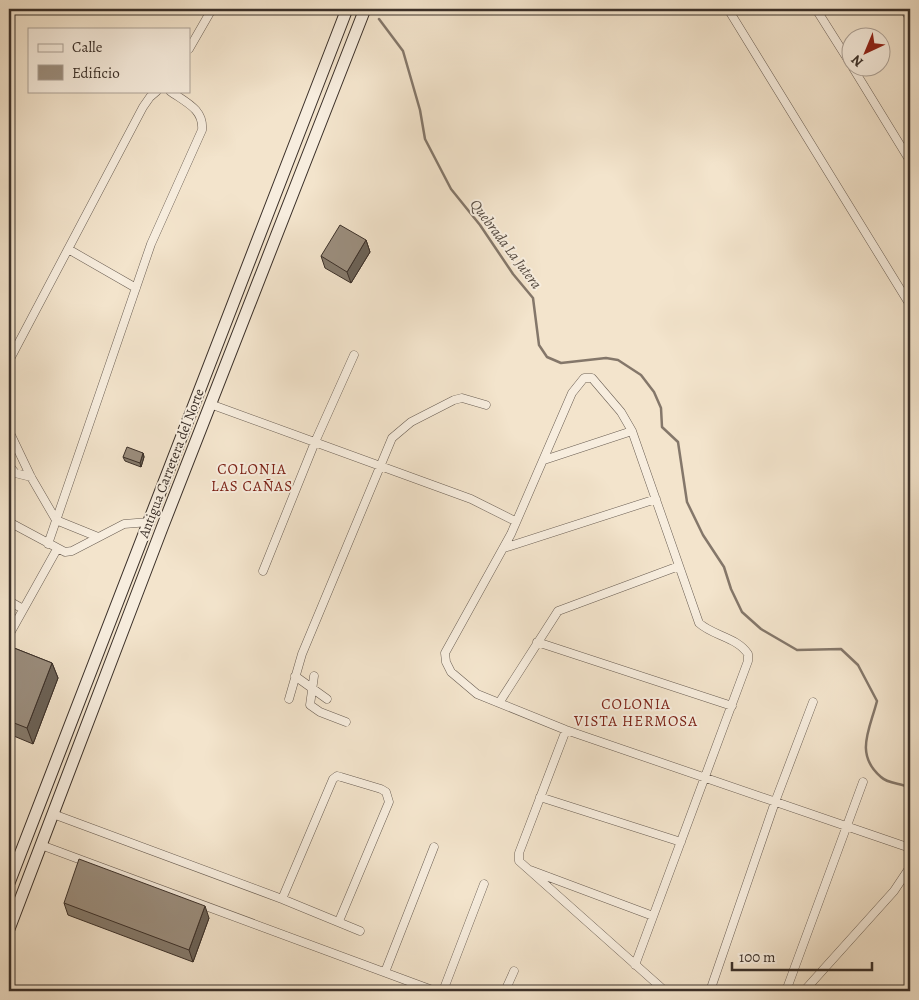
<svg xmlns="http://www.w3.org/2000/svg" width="919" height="1000" font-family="Alegreya,serif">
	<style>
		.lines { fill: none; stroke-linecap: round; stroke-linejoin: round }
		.stream { stroke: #84776a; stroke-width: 2.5 }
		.minor-casing { stroke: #695d52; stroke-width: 9 }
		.secondary-casing { stroke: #3b3029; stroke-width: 13 }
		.minor { stroke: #f7edde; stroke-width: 8 }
		.secondary { stroke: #f7edde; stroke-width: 11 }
		.wall { fill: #857a6c; stroke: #3b3029 }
		.shaded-wall { fill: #6c6358; stroke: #3b3029 }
		.building { fill: #9b8e7e; stroke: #3b3029 }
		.labels { text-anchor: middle; stroke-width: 4; stroke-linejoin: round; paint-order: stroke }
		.street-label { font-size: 14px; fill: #3b3029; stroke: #f7edde }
		.water-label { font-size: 15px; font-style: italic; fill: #594e44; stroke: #f7edde }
		.neighbourhood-label { font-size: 15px; letter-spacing: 1px; fill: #7a1f14; stroke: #f7edde }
	</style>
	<rect width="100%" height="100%" fill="#f3e4cc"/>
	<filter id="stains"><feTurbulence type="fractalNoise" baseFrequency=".004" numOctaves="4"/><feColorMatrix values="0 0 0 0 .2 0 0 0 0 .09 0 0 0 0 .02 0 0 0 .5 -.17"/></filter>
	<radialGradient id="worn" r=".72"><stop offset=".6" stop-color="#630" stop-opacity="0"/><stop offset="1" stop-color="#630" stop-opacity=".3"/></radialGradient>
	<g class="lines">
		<!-- stream -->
		<path class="stream" d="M379,19l24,32 17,59 5,29 26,50 29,36 33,49 20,24 6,47 8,12 14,6 45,-5 12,2 23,15 13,17 7,16 1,19 16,15 9,60 16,33 21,32 7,22 11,23 19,17 36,21 44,-1 17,16 19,36c-7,28 -23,53 4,76 7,7 21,6 29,11"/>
		<!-- minor casing -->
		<g class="minor-casing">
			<path id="minor" d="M728,9l182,296
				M816,9l36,57
				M904,9l6,10
				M189,49l23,-40
				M853,68l57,93
				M68,249l68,39
				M9,361l134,-254 7,-10 7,-6
				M210,404l261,95 44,22
				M9,431l22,46 25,43 42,17
				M544,460l88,-29
				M9,465l6,8 16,4
				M9,522l56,30 7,-1 52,-27 25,-2
				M48,544l103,-300 51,-114c2,-21 -17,-28 -32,-39
				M504,548l152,-49
				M263,571l52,-129 39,-87
				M9,601l14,8
				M9,635l48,-86
				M537,642l195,64
				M295,676l32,23
				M314,676l-4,29 10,7 26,10
				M289,699l13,-45 90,-216 19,-16 43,-22 8,-2 24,7
				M499,703l59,-92 121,-45
				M566,730l-47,123v8l146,130
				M540,797l141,45
				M53,814l229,85 78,32
				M41,845l394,146
				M530,870l123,46
				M282,899l51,-120 4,-3 4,1 40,12 5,3 3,10 -50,119
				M635,965c38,-101 76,-202 113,-304v-7c-11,-17 -35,-18 -49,-31l-67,-192 -11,-19 -29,-34h-8l-12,15 -61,141 -66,119 1,9 5,10 26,22 89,36 344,118
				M385,972l49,-125
				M443,991l41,-107
				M505,991l9,-20
				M710,991l65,-189 38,-100
				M786,991l77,-209
				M804,991l90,-100 16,-24"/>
		</g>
		<!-- secondary casing -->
		<g class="secondary-casing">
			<path id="secondary" d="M9,883l338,-874
				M9,929l153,-401 203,-519"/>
		</g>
		<!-- minor -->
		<use href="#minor" class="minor"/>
		<!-- secondary -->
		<use href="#secondary" class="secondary"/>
	</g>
	<!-- wall -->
	<path class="wall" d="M366,240l4,12 -19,31 -26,-15 -4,-12z
		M143,453l1,4 -3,10 -16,-6 -2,-4z
		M9,646l43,17 6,15 -25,66 -24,-10z
		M64,903l145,15 -16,44 -125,-47z"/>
	<!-- shaded-wall -->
	<path class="shaded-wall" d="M366,240l4,12 -19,31 -4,-11z
		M143,453l1,4 -3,10 -1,-4z
		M52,663l6,15 -25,66 -6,-16z
		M205,906l4,12 -16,44 -4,-12z"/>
	<!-- building -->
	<path class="building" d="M340,225l26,15 -19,32 -26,-16z
		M127,447l16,6 -3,10 -17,-6z
		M9,646l43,17 -25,65 -18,-7z
		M79,859l126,47 -16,44 -125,-47z"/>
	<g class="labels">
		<!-- street labels -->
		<g class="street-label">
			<text transform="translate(171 463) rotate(-69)" y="5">Antigua Carretera del Norte</text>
		</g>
		<!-- water labels -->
		<g class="water-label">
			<text transform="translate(506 244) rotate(53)" y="5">Quebrada La Jutera</text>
		</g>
		<!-- neighbourhood labels -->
		<g class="neighbourhood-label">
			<text x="252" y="474">COLONIA<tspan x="252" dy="17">LAS CAÑAS</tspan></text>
			<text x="636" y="709">COLONIA<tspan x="636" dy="17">VISTA HERMOSA</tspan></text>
		</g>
	</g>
	<!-- margin -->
	<rect width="919" height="1000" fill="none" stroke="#f3e4cc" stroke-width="30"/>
	<rect x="10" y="10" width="899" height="980" fill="none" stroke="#3b3029" stroke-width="2.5"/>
	<rect x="15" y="15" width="889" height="970" fill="none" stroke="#3b3029"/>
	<!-- legend -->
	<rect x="28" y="28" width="162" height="65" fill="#f7edde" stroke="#aca196"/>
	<rect x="38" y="44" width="25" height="8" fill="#f7edde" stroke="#aca196"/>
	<text x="72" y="52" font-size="15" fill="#3b3029">Calle</text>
	<rect x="38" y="65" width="25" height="15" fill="#9b8e7e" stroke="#aca196"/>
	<text x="72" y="78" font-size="15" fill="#3b3029">Edificio</text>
	<!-- north arrow -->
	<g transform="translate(866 52) rotate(224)"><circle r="24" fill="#f7edde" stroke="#aca196"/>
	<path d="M0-4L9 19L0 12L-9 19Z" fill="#8f2418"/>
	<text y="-8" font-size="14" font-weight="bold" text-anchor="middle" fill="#3b3029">N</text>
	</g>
	<!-- scale -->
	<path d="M732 962v8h140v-8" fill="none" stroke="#3b3029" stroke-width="2.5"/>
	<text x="739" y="962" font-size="15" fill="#3b3029" stroke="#f7edde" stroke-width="4" paint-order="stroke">100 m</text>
	<rect width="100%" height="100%" filter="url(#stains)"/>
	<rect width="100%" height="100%" fill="url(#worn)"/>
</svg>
